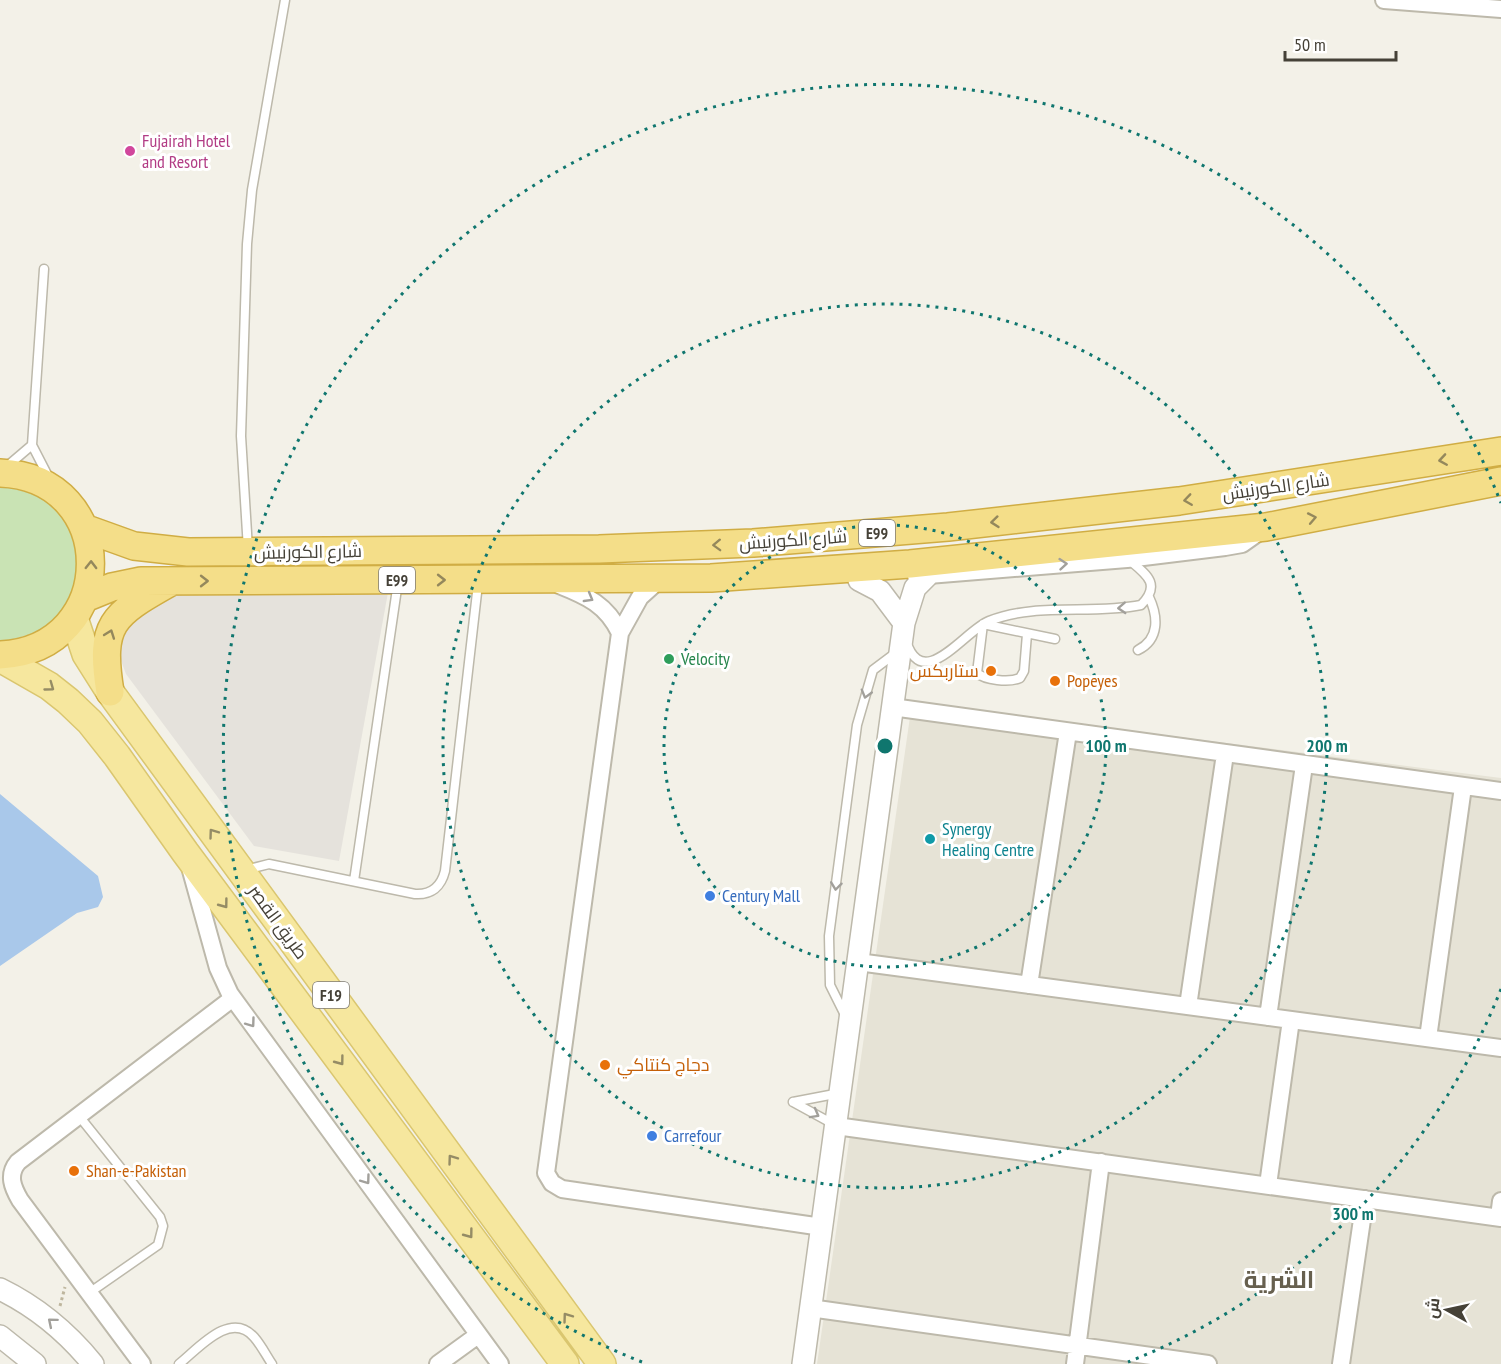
<svg xmlns="http://www.w3.org/2000/svg" width="1501" height="1364" font-family="'PT Sans Narrow',Cairo,sans-serif">
	<style>
		.residential { fill: #e6e3d6 }
		.industrial { fill: #e5e2dc }
		.green { fill: #c9e3b4 }
		.water { fill: #a9c8ea }
		.lines { fill: none; stroke-linecap: round; stroke-linejoin: round }
		.service-casing { stroke: #bdb9ab; stroke-width: 11 }
		.minor-casing { stroke: #bdb9ab; stroke-width: 20 }
		.tertiary-casing { stroke: #bdb9ab; stroke-width: 24 }
		.primary-casing { stroke: #dac66f; stroke-width: 30 }
		.trunk-casing { stroke: #d0ad44; stroke-width: 30 }
		.path { stroke: #beb69e; stroke-width: 3; stroke-dasharray: 3 3; stroke-linecap: butt }
		.service { stroke: #fff; stroke-width: 8 }
		.minor { stroke: #fff; stroke-width: 16 }
		.tertiary { stroke: #fff; stroke-width: 21 }
		.primary { stroke: #f6e79e; stroke-width: 27 }
		.trunk { stroke: #f4de89; stroke-width: 27 }
		.oneway { stroke: #94885c }
		.oneway2 { stroke: #a2a09b }
		.oneway3 { stroke: #958c65 }
		.ring { fill: none; stroke: #0f766e; stroke-width: 3; stroke-dasharray: 3 6 }
		.hotel-dot { fill: #d1479c; stroke: #fff; stroke-width: 2 }
		.leisure-dot { fill: #2e9e5b; stroke: #fff; stroke-width: 2 }
		.food-dot { fill: #e8710a; stroke: #fff; stroke-width: 2 }
		.culture-dot { fill: #0f9aa8; stroke: #fff; stroke-width: 2 }
		.shop-dot { fill: #3f7fe0; stroke: #fff; stroke-width: 2 }
		.labels { text-anchor: middle; stroke-width: 6; stroke-linejoin: round; paint-order: stroke }
		.shield { fill: #fff; stroke: #7d7a73; stroke-width: 1.5 }
		.shield-label { font-size: 16px; font-weight: bold; fill: #454137 }
		.hotel-label { font-size: 18px; fill: #b23c85; stroke: #fff; text-anchor: start }
		.street-label { font-size: 18px; fill: #454137; stroke: #fff }
		.leisure-label { font-size: 18px; fill: #27864d; stroke: #fff; text-anchor: start }
		.food-label { font-size: 18px; fill: #c56008; stroke: #fff; text-anchor: start }
		.culture-label { font-size: 18px; fill: #0d838f; stroke: #fff; text-anchor: start }
		.shop-label { font-size: 18px; fill: #366cbe; stroke: #fff; text-anchor: start }
		.district-label { font-size: 24px; font-weight: bold; fill: #67604f; stroke: #fff }
		.centre { fill: #0f766e; stroke: #fff; stroke-width: 3 }
		.ring-label { font-size: 18px; text-anchor: middle; font-weight: bold; fill: #0f766e; stroke: #fff; stroke-width: 6; stroke-linejoin: round; paint-order: stroke }
	</style>
	<rect width="100%" height="100%" fill="#f3f1e8"/>
	<!-- residential -->
	<path class="residential" d="M912,703l589,75v586h-684z"/>
	<!-- industrial -->
	<path class="industrial" d="M389,587l-50,274 -85,-15 -128,-172 -6,-16 -1,-18 4,-18 44,-31z"/>
	<!-- green -->
	<path class="green" d="M0,485l42,11 16,13 11,14 11,31 -10,49 -25,27 -45,13z"/>
	<!-- water -->
	<path class="water" d="M0,794l98,82 5,21 -5,10 -21,6 -77,53z"/>
	<g class="lines">
		<!-- service casing -->
		<g class="service-casing">
			<path id="service" d="M44,269l-12,176 17,33
				M5,468l27,-23
				M248,549l-7,-113 6,-192 5,-54 33,-190
				M1027,634l-3,37 -4,7c-11,5 -35,2 -43,-5l6,-49 72,15
				M906,641c17,53 59,-11 83,-20 48,-19 102,-6 152,-16 21,-21 5,-31 -13,-46
				M1138,650c22,-11 20,-34 11,-53
				M245,870l24,-6 146,30c16,1 26,-7 30,-23l33,-287
				M354,881l44,-299
				M845,1015l-15,-30 -1,-49 28,-211 16,-55 24,-18
				M793,1102l42,23
				M793,1102l47,-9
				M79,1116l81,101 3,9 -5,19 -69,48
				M179,1364c19,-15 51,-54 75,-27 7,8 12,18 18,27"/>
		</g>
		<!-- minor casing -->
		<g class="minor-casing">
			<path id="minor" d="M1384,0l117,9
				M916,576l211,-17 98,-12 17,-3 17,-12
				M660,579l-20,18 -20,36 -74,540 6,10 10,6 260,38
				M559,585c28,11 48,20 61,48
				M892,707l609,84
				M190,867l28,101 12,26 270,370
				M858,962l643,86
				M1029,985l39,-253
				M1188,1006l37,-252
				M1268,1017l36,-252
				M1428,1038l35,-251
				M836,1126l665,92
				M1268,1185l23,-165
				M1499,1217l2,-16
				M810,1308l398,56
				M142,1364l-122,-164c-7,-12 -13,-25 -2,-38l215,-164
				M438,1364l40,-29
				M1075,1364l26,-202
				M1341,1364l24,-165"/>
		</g>
		<!-- tertiary casing -->
		<g class="tertiary-casing">
			<path id="tertiary" d="M859,580l21,11 24,32
				M0,1289c37,18 67,43 93,75
				M0,1336l35,28
				M803,1364l101,-741 11,-35 12,-12"/>
		</g>
		<!-- primary casing -->
		<g class="primary-casing">
			<path id="primary" d="M74,618l12,36 24,38 492,672
				M0,658l49,28 19,15 22,21 27,34 68,96 380,512"/>
		</g>
		<!-- trunk casing -->
		<g class="trunk-casing">
			<path id="trunk" d="M0,473c120,4 121,176 0,182
				M84,528l50,18 54,6 411,-3 154,-6 195,-16 231,-26 322,-50
				M85,598l27,-11 29,-6 570,-3 199,-14 356,-37 235,-46
				M110,692c-11,-68 2,-77 59,-109"/>
		</g>
		<!-- path -->
		<path class="path" d="M60,1306l5,-19"/>
		<!-- service -->
		<use href="#service" class="service"/>
		<!-- minor -->
		<use href="#minor" class="minor"/>
		<!-- tertiary -->
		<use href="#tertiary" class="tertiary"/>
		<!-- primary -->
		<use href="#primary" class="primary"/>
		<!-- trunk -->
		<use href="#trunk" class="trunk"/>
	</g>
	<!-- one-way arrows -->
	<defs><path id="oneway-chevron" d="M-2-3.5L2.5 0L-2 3.5" fill="none" stroke-width="1.6" stroke-linecap="round" stroke-linejoin="round" transform="scale(1.5)"/></defs>
	<g class="oneway">
		<use href="#oneway-chevron" transform="translate(1443 460) rotate(171)"/>
		<use href="#oneway-chevron" transform="translate(1188 500) rotate(172)"/>
		<use href="#oneway-chevron" transform="translate(1312 518) rotate(-11)"/>
		<use href="#oneway-chevron" transform="translate(995 522) rotate(174)"/>
		<use href="#oneway-chevron" transform="translate(717 545) rotate(178)"/>
		<use href="#oneway-chevron" transform="translate(91 565) rotate(-89)"/>
		<use href="#oneway-chevron" transform="translate(441 580)"/>
		<use href="#oneway-chevron" transform="translate(204 581)"/>
		<use href="#oneway-chevron" transform="translate(110 634) rotate(-70)"/>
	</g>
	<g class="oneway2">
		<use href="#oneway-chevron" transform="translate(1063 564) rotate(-5)"/>
		<use href="#oneway-chevron" transform="translate(589 598) rotate(30)"/>
		<use href="#oneway-chevron" transform="translate(1122 608) rotate(177)"/>
		<use href="#oneway-chevron" transform="translate(866 694) rotate(106)"/>
		<use href="#oneway-chevron" transform="translate(836 886) rotate(97)"/>
		<use href="#oneway-chevron" transform="translate(251 1023) rotate(54)"/>
		<use href="#oneway-chevron" transform="translate(815 1114) rotate(29)"/>
		<use href="#oneway-chevron" transform="translate(366 1180) rotate(54)"/>
		<use href="#oneway-chevron" transform="translate(52 1322) rotate(-140)"/>
	</g>
	<g class="oneway3">
		<use href="#oneway-chevron" transform="translate(50 687) rotate(36)"/>
		<use href="#oneway-chevron" transform="translate(213 833) rotate(-126)"/>
		<use href="#oneway-chevron" transform="translate(224 904) rotate(53)"/>
		<use href="#oneway-chevron" transform="translate(340 1061) rotate(53)"/>
		<use href="#oneway-chevron" transform="translate(452 1159) rotate(-126)"/>
		<use href="#oneway-chevron" transform="translate(469 1234) rotate(53)"/>
		<use href="#oneway-chevron" transform="translate(567 1317) rotate(-126)"/>
	</g>
	<!-- distance rings -->
	<g class="ring">
		<circle cx="885" cy="746" r="221"/>
		<circle cx="885" cy="746" r="442"/>
		<path d="M1501 989A662 662 0 0 1 1128 1362M642 1362A662 662 0 1 1 1501 503"/>
	</g>
	<!-- markers -->
	<circle class="hotel-dot" cx="130" cy="151" r="6"/>
	<circle class="leisure-dot" cx="669" cy="659" r="6"/>
	<g class="food-dot">
		<circle cx="991" cy="671" r="6"/>
		<circle cx="1055" cy="681" r="6"/>
		<circle cx="605" cy="1065" r="6"/>
		<circle cx="74" cy="1171" r="6"/>
	</g>
	<circle class="culture-dot" cx="930" cy="839" r="6"/>
	<g class="shop-dot">
		<circle cx="710" cy="896" r="6"/>
		<circle cx="652" cy="1136" r="6"/>
	</g>
	<g class="labels">
		<!-- shield labels -->
		<g class="shield">
			<rect x="859" y="520" width="36" height="26" rx="4.5"/>
			<rect x="379" y="567" width="36" height="26" rx="4.5"/>
			<rect x="313" y="982" width="36" height="26" rx="4.5"/>
		</g>
		<g class="shield-label">
			<text x="877" y="539">E99</text>
			<text x="397" y="586">E99</text>
			<text x="331" y="1001">F19</text>
		</g>
		<!-- hotel labels -->
		<g class="hotel-label">
			<text x="142" y="147">Fujairah Hotel<tspan x="142" dy="21">and Resort</tspan></text>
		</g>
		<!-- street labels -->
		<g class="street-label">
			<text transform="translate(1276 487) rotate(-8)" y="6">شارع الكورنيش</text>
			<text transform="translate(793 540) rotate(-4)" y="6">شارع الكورنيش</text>
			<text transform="translate(308 552) rotate(-1)" y="6">شارع الكورنيش</text>
			<text transform="translate(278 922) rotate(54)" y="6">طريق القصر</text>
		</g>
		<!-- leisure labels -->
		<g class="leisure-label">
			<text x="681" y="665">Velocity</text>
		</g>
		<!-- food labels -->
		<g class="food-label">
			<text x="979" y="677" text-anchor="end">ستاربكس</text>
			<text x="1067" y="687">Popeyes</text>
			<text x="617" y="1071">دجاج كنتاكي</text>
			<text x="86" y="1177">Shan-e-Pakistan</text>
		</g>
		<!-- culture labels -->
		<g class="culture-label">
			<text x="942" y="835">Synergy<tspan x="942" dy="21">Healing Centre</tspan></text>
		</g>
		<!-- shop labels -->
		<g class="shop-label">
			<text x="722" y="902">Century Mall</text>
			<text x="664" y="1142">Carrefour</text>
		</g>
		<!-- district labels -->
		<g class="district-label">
			<text x="1279" y="1288">الشرية</text>
		</g>
	</g>
	<circle cx="885" cy="746" r="9" class="centre"/>
	<g class="ring-label">
		<text x="1106" y="752">100 m</text>
		<text x="1327" y="752">200 m</text>
		<text x="1353" y="1220">300 m</text>
	</g>
	<!-- north arrow -->
	<g transform="translate(1447 1310) rotate(278)" stroke="#ffffff" stroke-width="4.5" paint-order="stroke">
	<path d="M0-4.5L10 22L0 15L-10 22Z" fill="#454137"/>
	<text y="-9" font-size="16" font-weight="bold" text-anchor="middle" fill="#454137">ش</text>
	</g>
	<!-- scale -->
	<path d="M1285 51v9h111v-9" fill="none" stroke="#454137" stroke-width="3"/>
	<text x="1294" y="51" font-size="18" fill="#454137" stroke="#ffffff" stroke-width="4.5" paint-order="stroke">50 m</text>
</svg>
